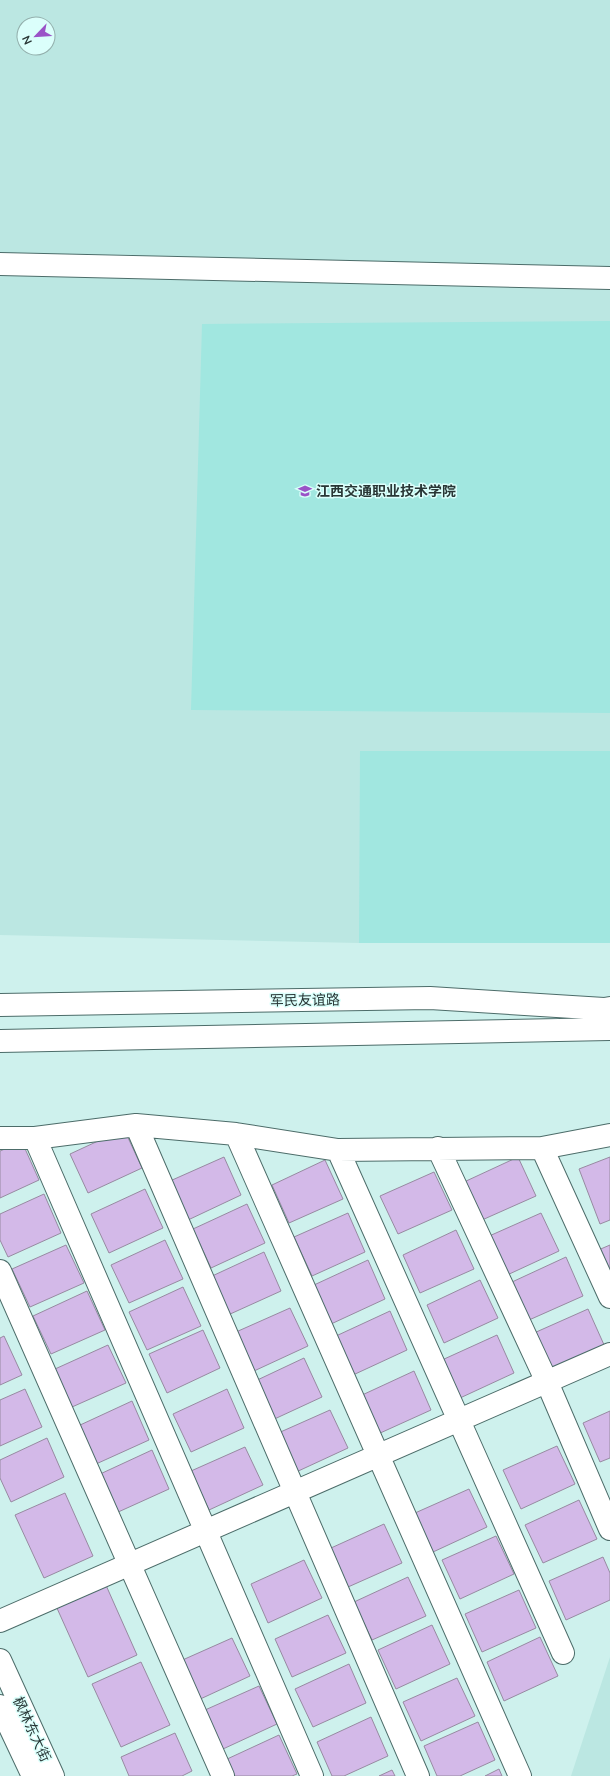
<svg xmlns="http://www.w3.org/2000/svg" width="610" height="1776" font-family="Mulish,'Noto Sans SC',sans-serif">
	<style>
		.built { fill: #bbe7e2; fill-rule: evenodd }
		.green { fill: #a1e7e0 }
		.building { fill: #d3b9e8; stroke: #978aa1 }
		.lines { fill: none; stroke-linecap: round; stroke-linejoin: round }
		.minor-casing { stroke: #4c6c69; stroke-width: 24 }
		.minor { stroke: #fff; stroke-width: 22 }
		.labels { text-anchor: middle; stroke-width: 3; stroke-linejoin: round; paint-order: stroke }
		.poi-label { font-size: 14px; font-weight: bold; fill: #283635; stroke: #dbfffb; text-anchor: start }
		.street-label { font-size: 14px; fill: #283635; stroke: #dbfffb }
	</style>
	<rect width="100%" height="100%" fill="#cef1ed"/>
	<!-- built -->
	<path class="built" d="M0,0h610v943h-251l-359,-8zM24,24h24v24h-24z
		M610,1657v119h-39z"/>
	<!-- green -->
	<path class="green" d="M610,321v392l-419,-3 11,-386z
		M360,751h250v192h-251z"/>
	<!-- building -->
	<path class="building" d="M124,1129l18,39 -54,25 -18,-39z
		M22,1142l17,38 -39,18v-47z
		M224,1157l17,38 -53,25 -18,-39z
		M518,1157l18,39 -54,24 -18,-38z
		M610,1157v63l-10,4 -21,-55z
		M325,1160l18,39 -54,24 -17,-38z
		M434,1172l18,38 -54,24 -18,-38z
		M145,1189l18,39 -54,25 -18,-39z
		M44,1194l17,39 -53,24 -8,-17v-26z
		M247,1204l18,39 -54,25 -18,-39z
		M348,1213l17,39 -53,24 -18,-39z
		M541,1213l18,38 -54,25 -18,-39z
		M456,1230l18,39 -54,24 -17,-38z
		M165,1240l18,39 -54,24 -18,-38z
		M66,1245l18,38 -54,24 -18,-38z
		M610,1245v36l-14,-30z
		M264,1252l17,39 -53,24 -18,-38z
		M566,1257l17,39 -54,24 -17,-38z
		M368,1260l17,39 -54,25 -17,-39z
		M480,1280l18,38 -54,25 -17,-38z
		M183,1287l18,39 -54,24 -18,-38z
		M87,1291l18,39 -54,24 -18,-38z
		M290,1308l18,38 -54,25 -18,-39z
		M588,1309l17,38 -54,25 -17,-39z
		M390,1311l17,39 -54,25 -17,-39z
		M203,1330l17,38 -53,25 -18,-39z
		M497,1335l17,38 -54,25 -18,-38z
		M4,1336l18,39 -22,10v-47z
		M108,1345l18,38 -54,24 -17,-38z
		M304,1358l18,39 -54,25 -17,-39z
		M414,1371l17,39 -53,24 -18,-38z
		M25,1389l17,38 -42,19v-46z
		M227,1389l17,39 -53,24 -18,-38z
		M132,1401l17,39 -53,24 -18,-38z
		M330,1410l18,38 -54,25 -18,-39z
		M610,1411v47l-10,4 -17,-39z
		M47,1438l17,39 -53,25 -11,-24v-18z
		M557,1446l18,38 -54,25 -18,-39z
		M245,1447l18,38 -54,25 -18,-39z
		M152,1450l17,39 -53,24 -18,-38z
		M469,1489l18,38 -54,25 -18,-39z
		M65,1493l28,63 -49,22 -29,-63z
		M579,1500l18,39 -54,24 -18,-38z
		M384,1524l18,39 -54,24 -17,-39z
		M496,1536l18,38 -54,25 -18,-39z
		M603,1557l7,16v27l-44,20 -17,-39z
		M304,1560l18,38 -54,25 -17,-39z
		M408,1577l18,39 -54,24 -18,-38z
		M105,1583l32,72 -49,22 -32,-71z
		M519,1590l17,38 -54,24 -17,-38z
		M328,1615l18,38 -54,24 -17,-38z
		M432,1625l18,39 -54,25 -18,-39z
		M540,1637l18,39 -54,25 -17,-39z
		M232,1638l18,38 -54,25 -18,-39z
		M141,1662l29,63 -49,22 -29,-63z
		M349,1664l17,39 -53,24 -18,-38z
		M457,1678l18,38 -54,25 -18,-39z
		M259,1686l18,38 -54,25 -18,-39z
		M371,1717l17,39 -44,20h-12l-15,-34z
		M478,1722l17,38 -35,16h-23l-13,-30z
		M175,1733l17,38 -10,5h-53l-8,-19z
		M279,1735l18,39 -5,2h-59l-8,-16z
		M499,1769l3,7h-17z
		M392,1770l3,6h-16z"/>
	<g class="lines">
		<!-- minor casing -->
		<g class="minor-casing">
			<path id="minor" d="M0,264l610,14
				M0,1005l430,-7 174,11 6,-1
				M0,1041l610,-12
				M136,1125l282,651
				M236,1134l284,642
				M0,1138h35l101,-13 100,9 102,16 204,-2 68,-13
				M35,1138l277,638
				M438,1148l109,234 63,147
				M542,1148l68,149
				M338,1150l225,503
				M0,1271l223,505
				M0,1621l610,-267
				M0,1660l53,116
				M0,1706l33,70"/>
		</g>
		<!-- minor -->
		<use href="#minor" class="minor"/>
	</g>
	<!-- icons -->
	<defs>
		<g id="university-bare" transform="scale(1.08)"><path d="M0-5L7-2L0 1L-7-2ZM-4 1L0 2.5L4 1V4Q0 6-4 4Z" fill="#9a53c7" stroke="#dbfffb" stroke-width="2.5" paint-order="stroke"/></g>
	</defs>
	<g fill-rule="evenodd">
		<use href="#university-bare" x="305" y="491"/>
	</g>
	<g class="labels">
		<!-- poi labels -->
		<g class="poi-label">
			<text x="316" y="496">江西交通职业技术学院</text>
		</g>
		<!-- street labels -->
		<g class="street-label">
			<text transform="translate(305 1000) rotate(-1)" y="5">军民友谊路</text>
			<text transform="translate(32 1729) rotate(65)" y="5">枫林东大街</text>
		</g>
	</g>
	<!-- north arrow -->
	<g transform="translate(36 36) rotate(245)"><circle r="19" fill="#dbfffb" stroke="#93afac"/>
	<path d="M0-3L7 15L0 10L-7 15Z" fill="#9a53c7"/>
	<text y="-6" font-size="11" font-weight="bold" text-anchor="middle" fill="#283635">N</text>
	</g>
</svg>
